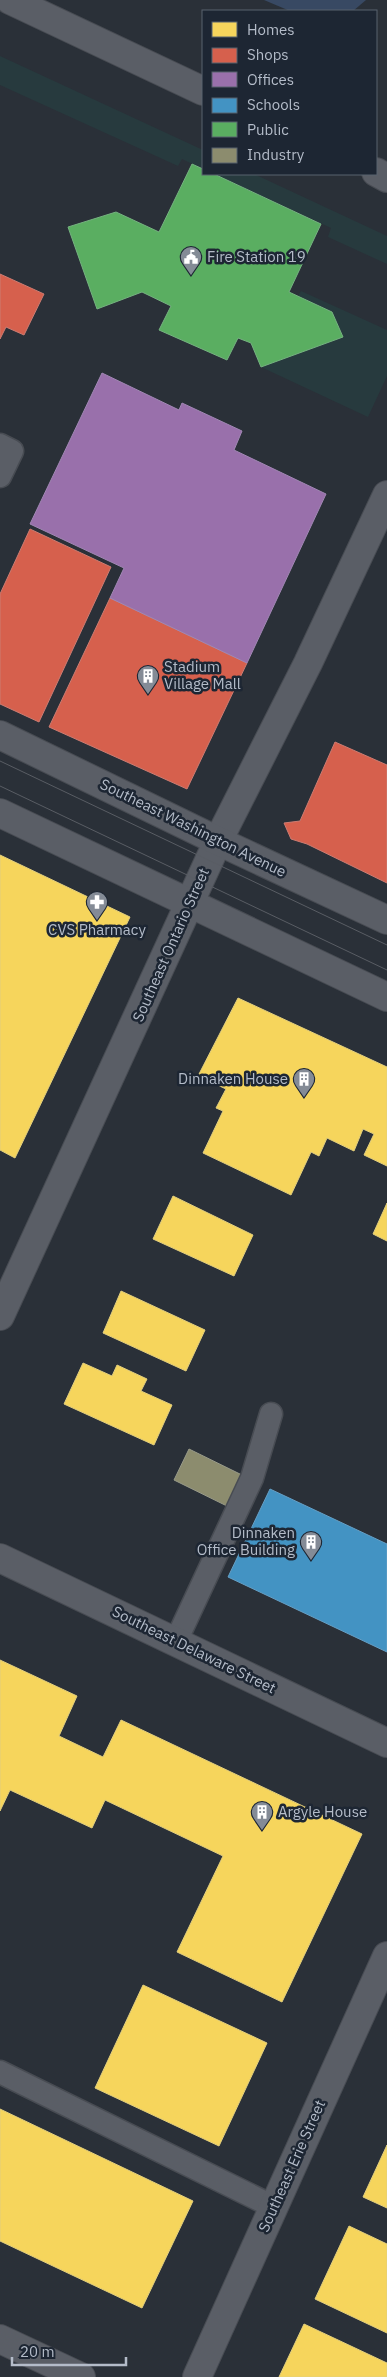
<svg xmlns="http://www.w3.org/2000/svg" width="387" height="2377" font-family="'IBM Plex Sans',sans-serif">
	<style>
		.green { fill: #273a3e }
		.water { fill: #384963 }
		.homes { fill: #f6d55c; stroke: #e2ce7d }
		.shops { fill: #d6604d; stroke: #cc7c72 }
		.offices { fill: #9970ab; stroke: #a187b4 }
		.schools { fill: #4393c3; stroke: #659fc5 }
		.public { fill: #5aae61; stroke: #75b280 }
		.industry { fill: #8c8c6e; stroke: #989a89 }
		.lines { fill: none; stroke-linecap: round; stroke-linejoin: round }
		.service-casing { stroke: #484c53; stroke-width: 25 }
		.minor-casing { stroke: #484c53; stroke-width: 30 }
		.tertiary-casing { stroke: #484c53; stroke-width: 30 }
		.service { stroke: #5a5e66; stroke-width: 22 }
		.minor { stroke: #5a5e66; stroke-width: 28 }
		.tertiary { stroke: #5a5e66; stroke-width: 28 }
		.tram { stroke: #595d64; stroke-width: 1 }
		.labels { text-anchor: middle; stroke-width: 5; stroke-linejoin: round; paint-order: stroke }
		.poi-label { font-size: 15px; fill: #b4bcc9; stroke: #1d2633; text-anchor: start }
		.street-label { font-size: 15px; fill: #b4bcc9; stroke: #1d2633 }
	</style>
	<rect width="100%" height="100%" fill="#2a3038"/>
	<!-- green -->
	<path class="green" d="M0,56l203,94v19l-21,-10 -4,7 -178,-81z
		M214,174h40l133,62v28l-59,-27 3,-9z
		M301,291l86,39v46l-19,41 -107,-50 81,-30 -10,-25 -34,-16z"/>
	<!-- water -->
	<path class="water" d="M264,0h102l-13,11h-63z"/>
	<!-- homes -->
	<path class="homes" d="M0,855l130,62 -115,241 -15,-8z
		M238,998l149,69v99l-23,-11 10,-21 -11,-5 -9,22 -27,-13 -8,18 -8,-4 -20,43 -88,-42 20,-42 -7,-3 10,-19 -28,-13z
		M173,1196l80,39 -19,41 -81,-37z
		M387,1203v38l-14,-7z
		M121,1291l84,39 -19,41 -83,-38z
		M83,1363l29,13 5,-11 30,14 -6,12 31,14 -18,40 -90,-41z
		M0,1660l77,36 -18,40 44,21 18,-37 241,114 -80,168 -105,-50 46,-96 -118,-56 -13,28 -82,-38 -10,21z
		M143,1985l124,58 -48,103 -124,-58z
		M0,2109l193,92 -51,107 -142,-67z
		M387,2145v63l-24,-11z
		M349,2226l38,18v89l-72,-34z
		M304,2324l83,39v14h-108z"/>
	<!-- shops -->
	<path class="shops" d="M0,274l44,20 -20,41 -18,-8 -6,12z
		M30,529l81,38 -72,155 -39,-18v-110z
		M110,598l137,65 -60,126 -138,-62z
		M335,742l52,23v118l-80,-39 -16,-5 -7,-16 16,-2z"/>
	<!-- offices -->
	<path class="offices" d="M102,373l77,37 3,-7 60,28 -8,19 92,44 -79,169 -137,-65 14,-30 -94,-44z"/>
	<!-- schools -->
	<path class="schools" d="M270,1489l117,55v108l-159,-75z"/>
	<!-- public -->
	<path class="public" d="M192,164l11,5v5h11l107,50 -32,68 43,20 11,25 -82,30 -10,-24 -13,-5 -11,22 -68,-30 12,-24 -29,-14 -45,17 -29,-82 48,-15 43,20z"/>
	<!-- industry -->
	<path class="industry" d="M189,1449l55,27 -15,31 -55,-27z"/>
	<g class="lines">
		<!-- service casing -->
		<g class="service-casing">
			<path id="service" d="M0,445l12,6 -12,25
				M176,1641l76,-163 19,-64
				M0,2072l274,135"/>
		</g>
		<!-- minor casing -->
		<g class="minor-casing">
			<path id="minor" d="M10,0l193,91
				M376,172l11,6
				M0,1316l218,-475 90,-178 79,-168
				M0,1558l387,185
				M0,2339l81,38
				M197,2377l190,-421"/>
		</g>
		<!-- tertiary casing -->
		<g class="tertiary-casing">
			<path id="tertiary" d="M0,735l218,106 169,79
				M0,813l387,184"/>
		</g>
		<!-- service -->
		<use href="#service" class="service"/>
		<!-- minor -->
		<use href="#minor" class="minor"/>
		<!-- tertiary -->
		<use href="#tertiary" class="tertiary"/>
		<!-- tram -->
		<path class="tram" d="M0,761l387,184
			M0,786l387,184"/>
	</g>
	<!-- icons -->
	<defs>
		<g id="civic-pin" transform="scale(1.125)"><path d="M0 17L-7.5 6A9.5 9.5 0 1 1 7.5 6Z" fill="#848b96" stroke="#1d2633"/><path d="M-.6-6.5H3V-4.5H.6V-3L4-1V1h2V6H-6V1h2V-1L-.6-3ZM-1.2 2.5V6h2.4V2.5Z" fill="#fff"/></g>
		<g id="building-pin" transform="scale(1.125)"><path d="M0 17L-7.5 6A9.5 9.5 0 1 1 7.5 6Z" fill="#848b96" stroke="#1d2633"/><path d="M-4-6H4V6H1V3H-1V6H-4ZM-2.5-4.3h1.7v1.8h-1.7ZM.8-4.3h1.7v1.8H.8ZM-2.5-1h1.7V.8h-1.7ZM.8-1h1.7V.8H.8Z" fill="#fff"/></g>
		<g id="pharmacy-pin" transform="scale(1.125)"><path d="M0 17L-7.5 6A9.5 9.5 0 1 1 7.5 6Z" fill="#848b96" stroke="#1d2633"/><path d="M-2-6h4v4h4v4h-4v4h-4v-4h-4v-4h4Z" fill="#fff"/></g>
	</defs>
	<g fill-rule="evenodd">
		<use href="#civic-pin" x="191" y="257"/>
		<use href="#building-pin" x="148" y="676"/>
		<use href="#pharmacy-pin" x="97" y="902"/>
		<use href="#building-pin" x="304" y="1079"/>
		<use href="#building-pin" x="311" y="1542"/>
		<use href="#building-pin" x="262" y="1812"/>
	</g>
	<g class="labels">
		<!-- poi labels -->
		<g class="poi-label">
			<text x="207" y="262">Fire Station 19</text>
			<text x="164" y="672">Stadium<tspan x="164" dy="17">Village Mall</tspan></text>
			<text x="97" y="935" text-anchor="middle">CVS Pharmacy</text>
			<text x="288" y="1084" text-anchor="end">Dinnaken House</text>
			<text x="295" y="1538" text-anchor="end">Dinnaken<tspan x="295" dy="17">Office Building</tspan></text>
			<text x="278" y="1817">Argyle House</text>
		</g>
		<!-- street labels -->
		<g class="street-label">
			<text transform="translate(193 828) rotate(26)" y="5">Southeast Washington Avenue</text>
			<text transform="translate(171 945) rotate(-66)" y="5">Southeast Ontario Street</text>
			<text transform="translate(194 1650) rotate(26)" y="5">Southeast Delaware Street</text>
			<text transform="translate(292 2166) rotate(-66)" y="5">Southeast Erie Street</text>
		</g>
	</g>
	<!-- legend -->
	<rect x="202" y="10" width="175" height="165" fill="#1d2633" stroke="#59626f"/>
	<rect x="212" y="22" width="25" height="15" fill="#f6d55c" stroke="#59626f"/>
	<text x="247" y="35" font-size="15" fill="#b4bcc9">Homes</text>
	<rect x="212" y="48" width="25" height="15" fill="#d6604d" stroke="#59626f"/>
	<text x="247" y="60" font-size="15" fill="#b4bcc9">Shops</text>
	<rect x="212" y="72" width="25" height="15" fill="#9970ab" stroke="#59626f"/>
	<text x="247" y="85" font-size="15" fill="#b4bcc9">Offices</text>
	<rect x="212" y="98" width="25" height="15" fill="#4393c3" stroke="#59626f"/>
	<text x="247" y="110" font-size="15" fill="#b4bcc9">Schools</text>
	<rect x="212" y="122" width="25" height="15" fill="#5aae61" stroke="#59626f"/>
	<text x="247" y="135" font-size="15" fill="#b4bcc9">Public</text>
	<rect x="212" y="148" width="25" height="15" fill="#8c8c6e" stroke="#59626f"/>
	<text x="247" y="160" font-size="15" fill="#b4bcc9">Industry</text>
	<!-- scale -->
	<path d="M12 2357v8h114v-8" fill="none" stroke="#b4bcc9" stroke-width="2.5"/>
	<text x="20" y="2357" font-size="15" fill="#b4bcc9" stroke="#1d2633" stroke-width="4" paint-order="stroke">20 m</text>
</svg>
